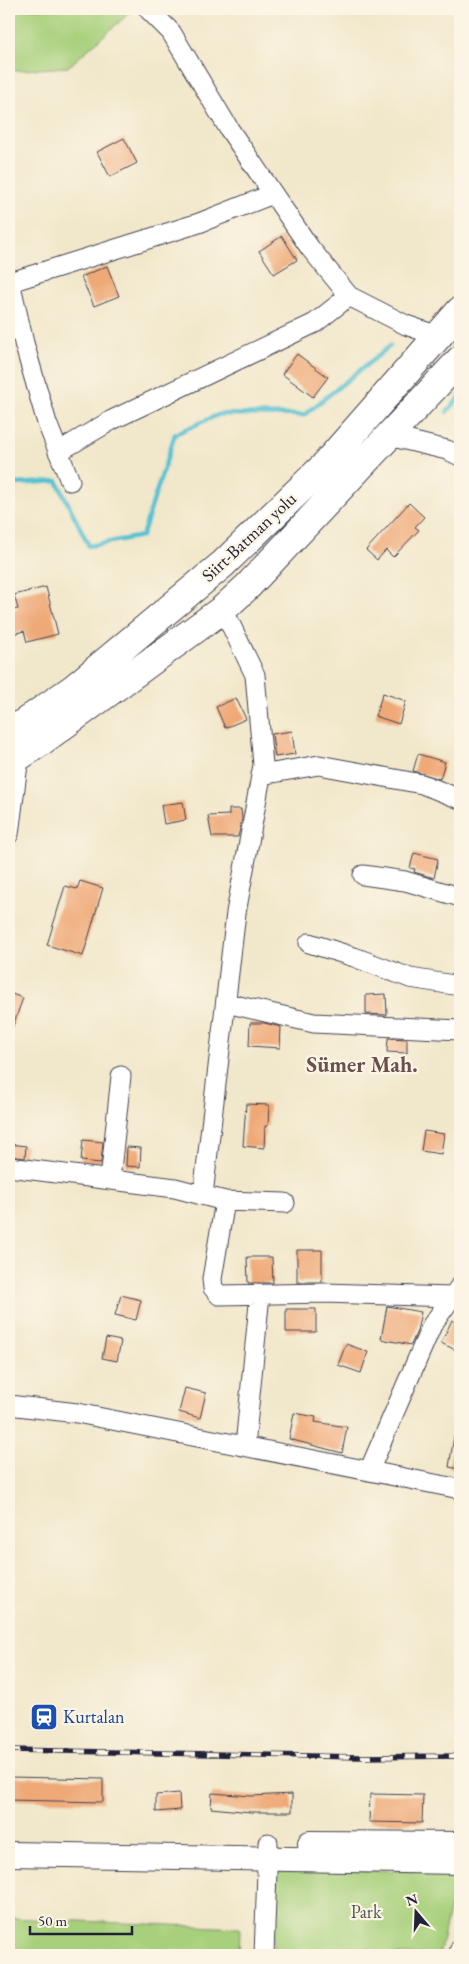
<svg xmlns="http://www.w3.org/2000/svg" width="469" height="1964" font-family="'EB Garamond',serif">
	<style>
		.green { fill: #a7d07b; stroke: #64795b }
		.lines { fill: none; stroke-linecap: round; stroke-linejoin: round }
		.stream { stroke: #57c1d2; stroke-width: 4.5 }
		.building { fill: #efa977 }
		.minor-casing { stroke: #414050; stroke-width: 21 }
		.major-casing { stroke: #414050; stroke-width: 26 }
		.highway-casing { stroke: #414050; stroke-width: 30 }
		.minor { stroke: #fff; stroke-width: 19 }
		.major { stroke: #fff; stroke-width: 24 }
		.highway { stroke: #fff; stroke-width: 28 }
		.rail-casing { stroke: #22223b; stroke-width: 5.5 }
		.rail { stroke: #fcf5e5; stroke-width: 4; stroke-dasharray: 11; stroke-linecap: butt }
		.labels { text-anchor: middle; stroke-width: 4.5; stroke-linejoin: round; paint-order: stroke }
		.street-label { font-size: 18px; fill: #22223b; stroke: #fcf5e5 }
		.transit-label { font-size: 18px; fill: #164399; stroke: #fcf5e5; text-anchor: start }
		.park-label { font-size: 18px; fill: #4a564e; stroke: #fcf5e5 }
		.district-label { font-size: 22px; font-weight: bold; fill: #6a5150; stroke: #fcf5e5 }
	</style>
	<rect width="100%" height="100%" fill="#fcf5e5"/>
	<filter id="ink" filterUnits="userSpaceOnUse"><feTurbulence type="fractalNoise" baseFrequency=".02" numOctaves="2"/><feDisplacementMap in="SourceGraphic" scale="10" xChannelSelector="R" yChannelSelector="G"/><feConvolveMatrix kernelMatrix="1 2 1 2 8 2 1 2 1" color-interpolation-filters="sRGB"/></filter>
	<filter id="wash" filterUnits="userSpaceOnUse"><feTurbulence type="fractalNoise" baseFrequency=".0096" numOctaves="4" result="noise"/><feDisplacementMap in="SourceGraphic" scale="20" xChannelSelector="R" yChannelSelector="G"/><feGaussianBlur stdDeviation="1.12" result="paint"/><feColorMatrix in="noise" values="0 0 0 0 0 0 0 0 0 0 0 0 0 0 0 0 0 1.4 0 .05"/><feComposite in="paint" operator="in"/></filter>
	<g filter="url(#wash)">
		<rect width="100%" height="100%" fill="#f1e7ca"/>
		<!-- green -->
		<path class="green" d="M9,9h125l-66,58 -59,4z
			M275,1870l183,1 -19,84h-166z
			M9,1918l231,10 -1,27h-230z"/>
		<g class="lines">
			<!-- stream -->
			<path class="stream" d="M447,412l13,-15
				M9,489l7,-5 41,-3 32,65 53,-10 33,-102 45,-20 84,1 86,-69"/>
		</g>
		<g id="blocks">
			<!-- building -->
			<path class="building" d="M124,138l13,25 -27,14 -13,-25z
				M282,236l15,24 -23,14 -15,-23z
				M107,266l12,30 -25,10 -13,-29z
				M297,354l31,23 -15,20 -31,-23z
				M409,503l15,14 -9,10 4,3 -26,27 -7,-7 -9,10 -11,-10z
				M46,587l12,47 -31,8 -3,-11 -15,4v-24l9,-2 -4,-14z
				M383,693l23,8 -7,23 -24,-8z
				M236,698l10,21 -21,9 -9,-21z
				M292,731l3,23 -20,3 -3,-23z
				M418,754l27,8 -5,17 -27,-8z
				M183,802l3,18 -22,4 -3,-19z
				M229,809h12l1,10 -4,18h-26l-4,-21 21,-1z
				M414,853l24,6 -4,19 -20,-6 1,-3 -5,-1z
				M80,881l23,7 -20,68 -36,-11 18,-59 12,3z
				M9,993l14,5 -13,36h-1z
				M386,994l1,21 -21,-1v-19z
				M250,1023h14l17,4 -1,21 -31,-2z
				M388,1038l19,1v14l-20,-1z
				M246,1104l23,1 -1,21h-3l-1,22 -21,-2z
				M424,1131l20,3 -3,20 -20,-3z
				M83,1140l20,2 -2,21 -20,-2z
				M9,1144l17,2 -1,12 -16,-2z
				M127,1147l14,1 -1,19 -14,-1z
				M297,1250h25v32h-25z
				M247,1257h25l1,26h-25z
				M121,1295l20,5 -5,20 -21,-5z
				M387,1306l34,6 -4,19 -6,14 -30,-6z
				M286,1309h30v23h-30z
				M452,1320l8,4v28l-19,-9z
				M106,1338l15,3 -4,20 -15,-3z
				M346,1344l22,8 -7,21 -23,-8z
				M185,1388l21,5 -6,25 -21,-6z
				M294,1413l22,4 -1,5 32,5 -5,26 -53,-14z
				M454,1436l6,1v32l-11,-2z
				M9,1777l94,2v23l-94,-2z
				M179,1793l1,17 -24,2v-17z
				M212,1793l39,3 41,-2v18h-41l-40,-4z
				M370,1794l53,1 -1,28 -53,-1z"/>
		</g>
	</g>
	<g filter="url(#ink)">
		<use href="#blocks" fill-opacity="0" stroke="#414050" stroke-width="1"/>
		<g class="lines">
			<!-- minor casing -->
			<g class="minor-casing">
				<path id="minor" d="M149,10l22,22 58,97 81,119 39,48 57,29 32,11
					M9,281l11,-2 179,-56 74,-29
					M10,281l14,62 23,80 23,58
					M389,436l58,14 13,6
					M58,452l54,-32 203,-97 34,-27
					M261,775l58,-10 103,19 38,15
					M9,834l10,-77
					M363,875l42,6 55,16
					M309,943l45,14 56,21 50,8
					M226,1003l88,20 146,7
					M9,1167l166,21 50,13 60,2
					M110,1180l11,-104
					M203,1195l33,-282 27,-148 -8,-90 -32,-66
					M225,1201l-13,78 1,9 6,7 106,-2 126,4
					M9,1405l68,8 383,76
					M245,1446l15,-152
					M369,1471l63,-146 28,-39
					M264,1955l4,-112
					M459,1955l1,-6"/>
			</g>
			<!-- major casing -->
			<g class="major-casing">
				<path id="major" d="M310,1843l150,1
					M9,1854l451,8"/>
			</g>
			<!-- highway casing -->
			<g class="highway-casing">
				<path id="highway" d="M9,733l65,-45 149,-124 101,-98 136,-155
					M9,763l33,-22 181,-132 25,-23 212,-226"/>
			</g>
			<!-- minor -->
			<use href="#minor" class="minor"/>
			<!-- major -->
			<use href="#major" class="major"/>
			<!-- highway -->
			<use href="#highway" class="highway"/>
			<!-- rail casing -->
			<g class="rail-casing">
				<path id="rail" d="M9,1750l352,7 99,-1"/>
			</g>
			<!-- rail -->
			<use href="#rail" class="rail"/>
		</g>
	</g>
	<!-- icons -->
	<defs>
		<g id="station-square" transform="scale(1.4375)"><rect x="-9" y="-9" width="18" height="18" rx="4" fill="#1a4fb4" stroke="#fcf5e5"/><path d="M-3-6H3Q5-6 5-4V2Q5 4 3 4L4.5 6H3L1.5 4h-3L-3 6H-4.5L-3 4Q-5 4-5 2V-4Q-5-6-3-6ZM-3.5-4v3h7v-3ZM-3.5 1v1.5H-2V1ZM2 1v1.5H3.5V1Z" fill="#fff"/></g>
	</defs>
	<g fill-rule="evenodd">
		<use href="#station-square" x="44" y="1717"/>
	</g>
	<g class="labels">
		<!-- street labels -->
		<g class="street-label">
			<text transform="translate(249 537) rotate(-43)" y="6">Siirt-Batman yolu</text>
		</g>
		<!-- transit labels -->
		<g class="transit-label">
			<text x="63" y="1723">Kurtalan</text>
		</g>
		<!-- park labels -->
		<g class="park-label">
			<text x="366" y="1918">Park</text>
		</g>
		<!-- district labels -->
		<g class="district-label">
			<text x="362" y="1072">Sümer Mah.</text>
		</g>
	</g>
	<!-- margin -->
	<rect width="469" height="1964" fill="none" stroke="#fcf5e5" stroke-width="30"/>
	<!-- north arrow -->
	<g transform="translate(416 1912) rotate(341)" stroke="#fcf5e5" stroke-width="4" paint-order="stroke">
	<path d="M0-4L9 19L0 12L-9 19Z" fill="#22223b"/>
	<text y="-8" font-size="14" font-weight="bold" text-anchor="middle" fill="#22223b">N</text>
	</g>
	<!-- scale -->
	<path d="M30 1926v8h102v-8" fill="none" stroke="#22223b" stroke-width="2.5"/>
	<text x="38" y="1926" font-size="15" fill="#22223b" stroke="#fcf5e5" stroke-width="4" paint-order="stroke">50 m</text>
</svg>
